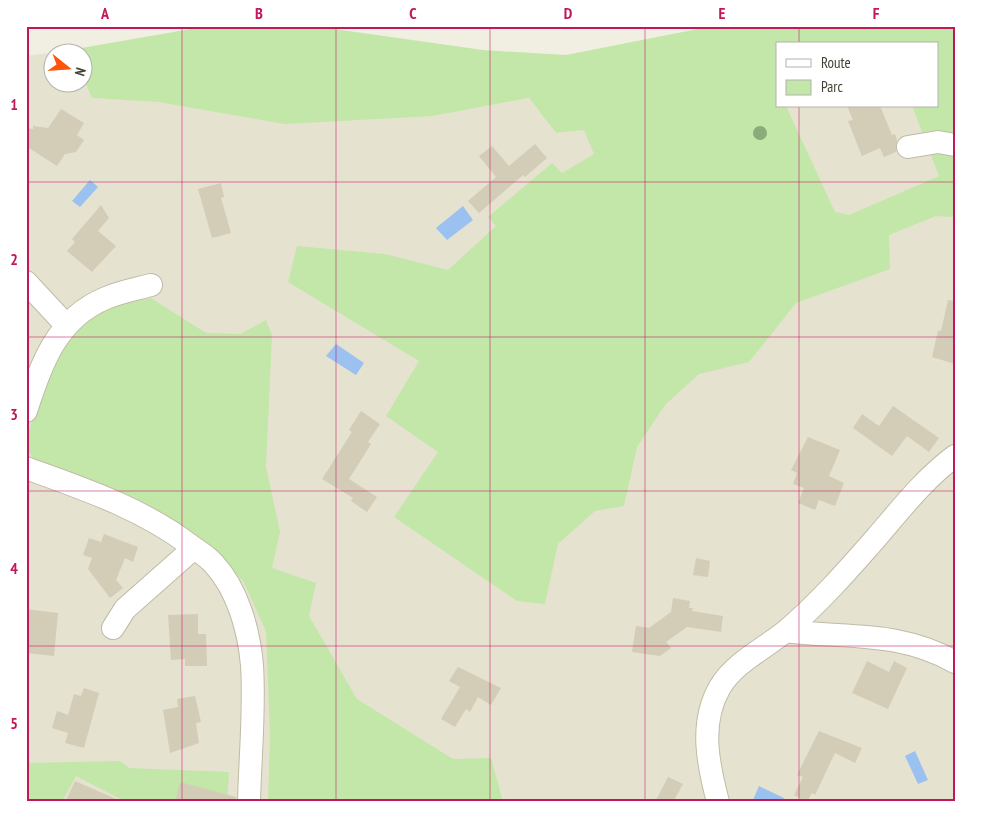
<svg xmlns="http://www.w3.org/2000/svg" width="981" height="828" font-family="'PT Sans Narrow',sans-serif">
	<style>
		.residential { fill: #e6e2d0 }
		.green { fill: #c2e7a9; fill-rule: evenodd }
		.water { fill: #9bc1f1 }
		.building { fill: #d3ccb7 }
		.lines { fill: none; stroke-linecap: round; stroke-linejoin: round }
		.minor-casing { stroke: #c0bba7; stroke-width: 24 }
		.minor { stroke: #fff; stroke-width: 22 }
		.tree { fill: #8bac7a }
		.grid { fill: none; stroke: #c2185b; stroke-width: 1; stroke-opacity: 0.55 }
		.neatline { fill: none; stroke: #c2185b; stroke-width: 2 }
		.grid-label { font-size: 16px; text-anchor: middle; font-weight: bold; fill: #c2185b }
	</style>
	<rect width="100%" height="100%" fill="#f1efe2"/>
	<!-- residential -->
	<path class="residential" d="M70,50l1,2h-19v30h30l1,-5 10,21 340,18 96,-18 27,35 221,-27h135l10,21 33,6v669h-929v-746z"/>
	<!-- green -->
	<path class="green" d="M208,26h105l170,24 83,5 147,-29h242v191l-19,-1 -47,19 1,34 -94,34 -47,59 -50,12 -34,31 -28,42 -13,59 -29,5 -37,33 -13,60 -28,-3 -123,-84 44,-65 -52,-36 33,-55 -131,-79 9,-36 88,8 63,16 48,-44 -8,-9 64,-54 10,10 32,-19 -10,-24 -28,3 -27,-35 -96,18 -148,8 -127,-22 -66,-4 -9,-21 -1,-25h-11l-1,-2zM777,44h160v62h-25l27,70 -90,39 -14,-3 -49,-106h-9z
		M151,298l55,35 35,1 25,-14 6,15 -6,132 14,65 -8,36 44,15 -7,33 48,83 96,60 38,-1 12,44h-235l2,-66 -4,-105 -23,-50 -40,-39 -167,-80 -10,-14v-8c14,-41 26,-90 59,-120 15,-13 47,-18 66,-22z
		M120,761l9,7 100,4 -2,30h-101l-50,-26 -14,26h-36v-39z"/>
	<!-- water -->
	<path class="water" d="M90,180l8,7 -18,20 -8,-6z
		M463,206l10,14 -26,20 -11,-12z
		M336,344l28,19 -8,12 -30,-19z
		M915,751l13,29 -10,4 -13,-28z
		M759,786l25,12 -2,4 -29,-2z"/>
	<!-- building -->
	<path class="building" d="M847,106h33l12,29 3,-1 2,6 -1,12 -12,5 -4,-9 -18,8 -14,-35 5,-1z
		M61,109l23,14 -7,12 7,5 -8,12 -11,2 -8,12 -31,-20v-18l7,1v-3l15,2z
		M535,144l12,14 -22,19 -2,-2 -44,38 -11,-12 28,-24 -17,-21 13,-10 17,20z
		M221,183l3,14 -3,1 10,35 -19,5 -14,-49z
		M101,205l8,13 -11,13 18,15 -24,26 -25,-21 8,-9 -3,-3z
		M948,300l7,1v63l-23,-7 6,-26h3z
		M893,406l46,32 -10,14 -22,-16 -15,20 -39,-28 9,-14 17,12z
		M361,411l19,13 -12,18 3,2 -22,35 28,18 -10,15 -16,-11 2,-3 -31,-19 30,-47 -3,-2z
		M808,437l32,13 -11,26 15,7 -9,23 -16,-6 -4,10 -17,-7 6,-15 -11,-4 4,-11 -6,-3z
		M104,534l34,13 -5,15 -8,-4 -9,22 7,8 -13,10 -22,-29 4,-11 -9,-3 6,-17 12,4z
		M696,558l14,3 -2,16 -15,-2z
		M673,598l17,3 -1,7h4l-1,3 31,5 -2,16 -34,-5 -21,15 5,6 -11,8 -28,-4 4,-26 13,2 22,-16z
		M26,609l32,4 -4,43 -28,-3z
		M198,614v20h8l1,32h-22v-7l-14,1 -3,-45z
		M867,661l22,11 5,-11 13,7 -19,41 -36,-16z
		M458,667l43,21 -10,17 -13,-8 -8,15 -4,-3 -11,18 -14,-8 19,-32 -11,-6z
		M84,688l15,5 -15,55 -19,-5 3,-10 -16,-5 5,-17 11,4 6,-21 7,2z
		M195,696l6,26 -5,1 3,20 -29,10 -7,-43 15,-3 -1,-8z
		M819,731l43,17 -7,15 -20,-10 -20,42 -3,-2 -5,9 -13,-7 9,-18 -6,-2z
		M668,777l15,7 -10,18h-18z
		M75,781l48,21h-58z
		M180,782l56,15 -1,5h-60z"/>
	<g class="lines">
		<!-- minor casing -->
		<g class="minor-casing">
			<path id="minor" d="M908,147l30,-5 17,3
				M26,282l40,43
				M26,411c15,-47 31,-93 80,-113 14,-6 30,-9 45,-13
				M26,468c58,21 115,40 164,77 8,6 17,11 24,19 24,26 35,67 38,101 3,45 -2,92 -3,137
				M113,628l12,-19 69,-61
				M786,631c62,8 111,-1 169,31
				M718,802c-10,-38 -19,-79 2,-115 14,-24 45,-39 66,-56 32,-27 62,-61 90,-93 25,-29 48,-59 79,-82"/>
		</g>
		<!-- minor -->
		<use href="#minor" class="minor"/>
	</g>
	<!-- trees -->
	<circle class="tree" cx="760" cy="133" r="7"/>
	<!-- grid -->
	<path class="grid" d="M182,26v776M336,26v776M490,26v776M645,26v776M799,26v18M799,106v696M26,182h929M26,337h929M26,491h929M26,646h929"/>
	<!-- border -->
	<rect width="981" height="828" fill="none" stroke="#ffffff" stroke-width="55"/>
	<!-- legend -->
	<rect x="776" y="42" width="162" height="65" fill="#ffffff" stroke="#b4b2ad"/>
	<rect x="786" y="59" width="25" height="8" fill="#ffffff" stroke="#b4b2ad"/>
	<text x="821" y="68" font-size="15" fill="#433f32">Route</text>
	<rect x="786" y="80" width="25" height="15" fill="#c2e7a9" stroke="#b4b2ad"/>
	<text x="821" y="92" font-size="15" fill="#433f32">Parc</text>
	<!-- north arrow -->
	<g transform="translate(68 68) rotate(107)"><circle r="24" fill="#ffffff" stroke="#b4b2ad"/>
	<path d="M0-4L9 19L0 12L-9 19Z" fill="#ff540b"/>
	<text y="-8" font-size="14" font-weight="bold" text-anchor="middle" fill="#433f32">N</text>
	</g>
	<rect x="28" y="28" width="926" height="772" class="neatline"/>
	<g class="grid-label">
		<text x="105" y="19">A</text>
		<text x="259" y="19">B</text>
		<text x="413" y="19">C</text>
		<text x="568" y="19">D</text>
		<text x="722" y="19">E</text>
		<text x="876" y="19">F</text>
		<text x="14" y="110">1</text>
		<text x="14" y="265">2</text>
		<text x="14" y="420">3</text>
		<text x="14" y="574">4</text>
		<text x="14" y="729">5</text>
	</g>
</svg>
